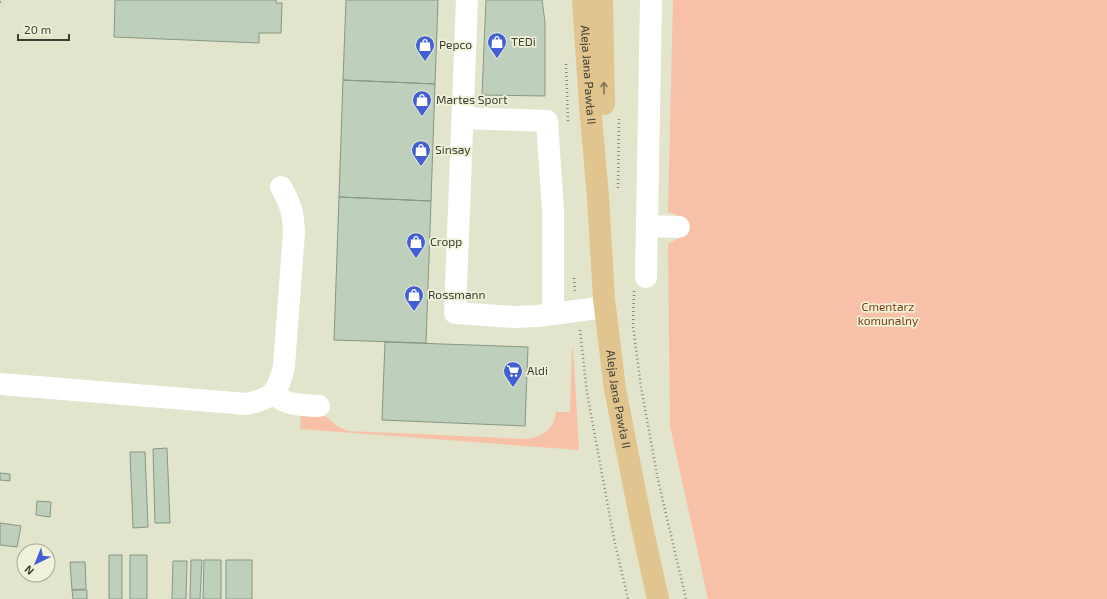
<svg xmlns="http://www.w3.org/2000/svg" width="1107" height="599" font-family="'Exo 2',sans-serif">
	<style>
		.green { fill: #f8c0a6 }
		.building { fill: #becfbb; stroke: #869784 }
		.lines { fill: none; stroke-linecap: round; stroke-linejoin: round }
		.path { stroke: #878978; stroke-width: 2.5; stroke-dasharray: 1 3; stroke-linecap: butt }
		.minor { stroke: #fff; stroke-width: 22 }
		.major { stroke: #e2c48e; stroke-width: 22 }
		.oneway { stroke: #7e7357 }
		.labels { text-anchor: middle; stroke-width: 3.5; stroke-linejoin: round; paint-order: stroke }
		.poi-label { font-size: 12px; fill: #3c3d33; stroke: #eff1d8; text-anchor: start }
		.street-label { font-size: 12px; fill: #3c3d33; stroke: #eff1d8 }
		.park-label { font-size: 12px; fill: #843c12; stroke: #eff1d8 }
	</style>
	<rect width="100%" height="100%" fill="#e2e4cb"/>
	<!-- green -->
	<path class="green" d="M673,0h434v599h-399l-38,-173 -2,-182 11,-6v-22l-11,-4z
		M572,348h1l6,102 -279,-21 1,-16 22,1 14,12 11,5 179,8c17,-2 27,-11 29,-27h14z"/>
	<!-- building -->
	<path class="building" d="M115,0h161v3h6l-1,30h-22v10l-145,-6z
		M346,0h92l-3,84 -92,-4z
		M486,0h56l3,22v74l-63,-1z
		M343,80l92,4 -4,117 -92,-4z
		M339,197l92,4 -5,142 -92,-3z
		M385,342l143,5 -3,79 -143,-6z
		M167,448l3,75h-15l-2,-74z
		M130,452h15l3,75 -15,1z
		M0,473l10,1v7l-10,-1z
		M37,501l14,1 -1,15 -14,-2z
		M0,523l21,3 -4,21 -17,-2z
		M109,555h13v44h-13z
		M130,555h17v44h-17z
		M191,560h11l-2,39h-10z
		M204,560h17v39h-18z
		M226,560h26v39h-26z
		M173,561h14l-1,38h-14z
		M70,562h15l1,27 -14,1z
		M72,590h15v9h-14z"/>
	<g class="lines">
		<!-- path -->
		<path class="path" d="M0,2l2,-2
			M566,64l2,57
			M618,188l1,-71
			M574,278l1,13
			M634,291l-1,35 8,61 17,93 28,119
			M580,330l7,63 27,146 14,60"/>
		<!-- minor -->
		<path class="minor" d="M467,0l-12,313 59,4 24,-1 67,-9
			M463,118l84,3 6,89v104
			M647,226l32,1
			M646,277l5,-277
			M0,384l247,20c27,-6 31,-12 37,-38l10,-134c-1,-20 -3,-27 -13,-45
			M273,394c15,12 28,11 46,12"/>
		<!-- major -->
		<g class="major">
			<path id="s1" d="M583,0l7,106 8,91 6,102 11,90 26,133 17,77"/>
			<path d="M602,0l2,104"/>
		</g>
	</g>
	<!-- one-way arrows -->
	<defs><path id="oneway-shaft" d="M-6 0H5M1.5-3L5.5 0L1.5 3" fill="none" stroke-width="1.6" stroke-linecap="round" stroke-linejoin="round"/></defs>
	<use class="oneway" href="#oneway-shaft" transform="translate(604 88) rotate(-91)"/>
	<!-- icons -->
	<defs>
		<g id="shop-pin" transform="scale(1)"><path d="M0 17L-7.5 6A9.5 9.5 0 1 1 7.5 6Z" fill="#435fd2" stroke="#eff1d8"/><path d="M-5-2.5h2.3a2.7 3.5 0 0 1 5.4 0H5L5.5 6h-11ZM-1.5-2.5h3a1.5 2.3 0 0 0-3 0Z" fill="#fff"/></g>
		<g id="supermarket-pin" transform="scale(1)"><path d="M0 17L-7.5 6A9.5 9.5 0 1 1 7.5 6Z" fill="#435fd2" stroke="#eff1d8"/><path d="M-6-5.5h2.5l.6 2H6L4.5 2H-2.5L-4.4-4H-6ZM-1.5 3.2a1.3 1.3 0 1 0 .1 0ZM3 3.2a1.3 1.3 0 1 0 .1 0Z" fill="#fff"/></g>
	</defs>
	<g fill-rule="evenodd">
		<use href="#shop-pin" x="497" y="42"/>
		<use href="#shop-pin" x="425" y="45"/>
		<use href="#shop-pin" x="422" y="100"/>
		<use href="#shop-pin" x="421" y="150"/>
		<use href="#shop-pin" x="416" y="242"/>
		<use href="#shop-pin" x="414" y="295"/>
		<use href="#supermarket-pin" x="513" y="371"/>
	</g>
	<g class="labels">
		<!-- poi labels -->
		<g class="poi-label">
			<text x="511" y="46">TEDi</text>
			<text x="439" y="49">Pepco</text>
			<text x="436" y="104">Martes Sport</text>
			<text x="435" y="154">Sinsay</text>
			<text x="430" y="246">Cropp</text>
			<text x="428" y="299">Rossmann</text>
			<text x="527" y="375">Aldi</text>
		</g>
		<!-- street labels -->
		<g class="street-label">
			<text dy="4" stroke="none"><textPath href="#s1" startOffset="75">Aleja Jana Pawła II</textPath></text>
			<text dy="4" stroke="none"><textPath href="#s1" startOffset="401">Aleja Jana Pawła II</textPath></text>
		</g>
		<!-- park labels -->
		<g class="park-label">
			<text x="888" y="311">Cmentarz<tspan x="888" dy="14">komunalny</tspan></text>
		</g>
	</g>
	<!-- north arrow -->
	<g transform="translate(36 563) rotate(223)"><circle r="19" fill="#eff1d8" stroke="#a7a996"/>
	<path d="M0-3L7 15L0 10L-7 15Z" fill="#435fd2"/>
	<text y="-6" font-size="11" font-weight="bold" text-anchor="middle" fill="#3c3d33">N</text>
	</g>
	<!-- scale -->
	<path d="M18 34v6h51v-6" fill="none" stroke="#3c3d33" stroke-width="2"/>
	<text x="24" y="34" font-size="12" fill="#3c3d33" stroke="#eff1d8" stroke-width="3" paint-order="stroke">20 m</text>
</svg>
